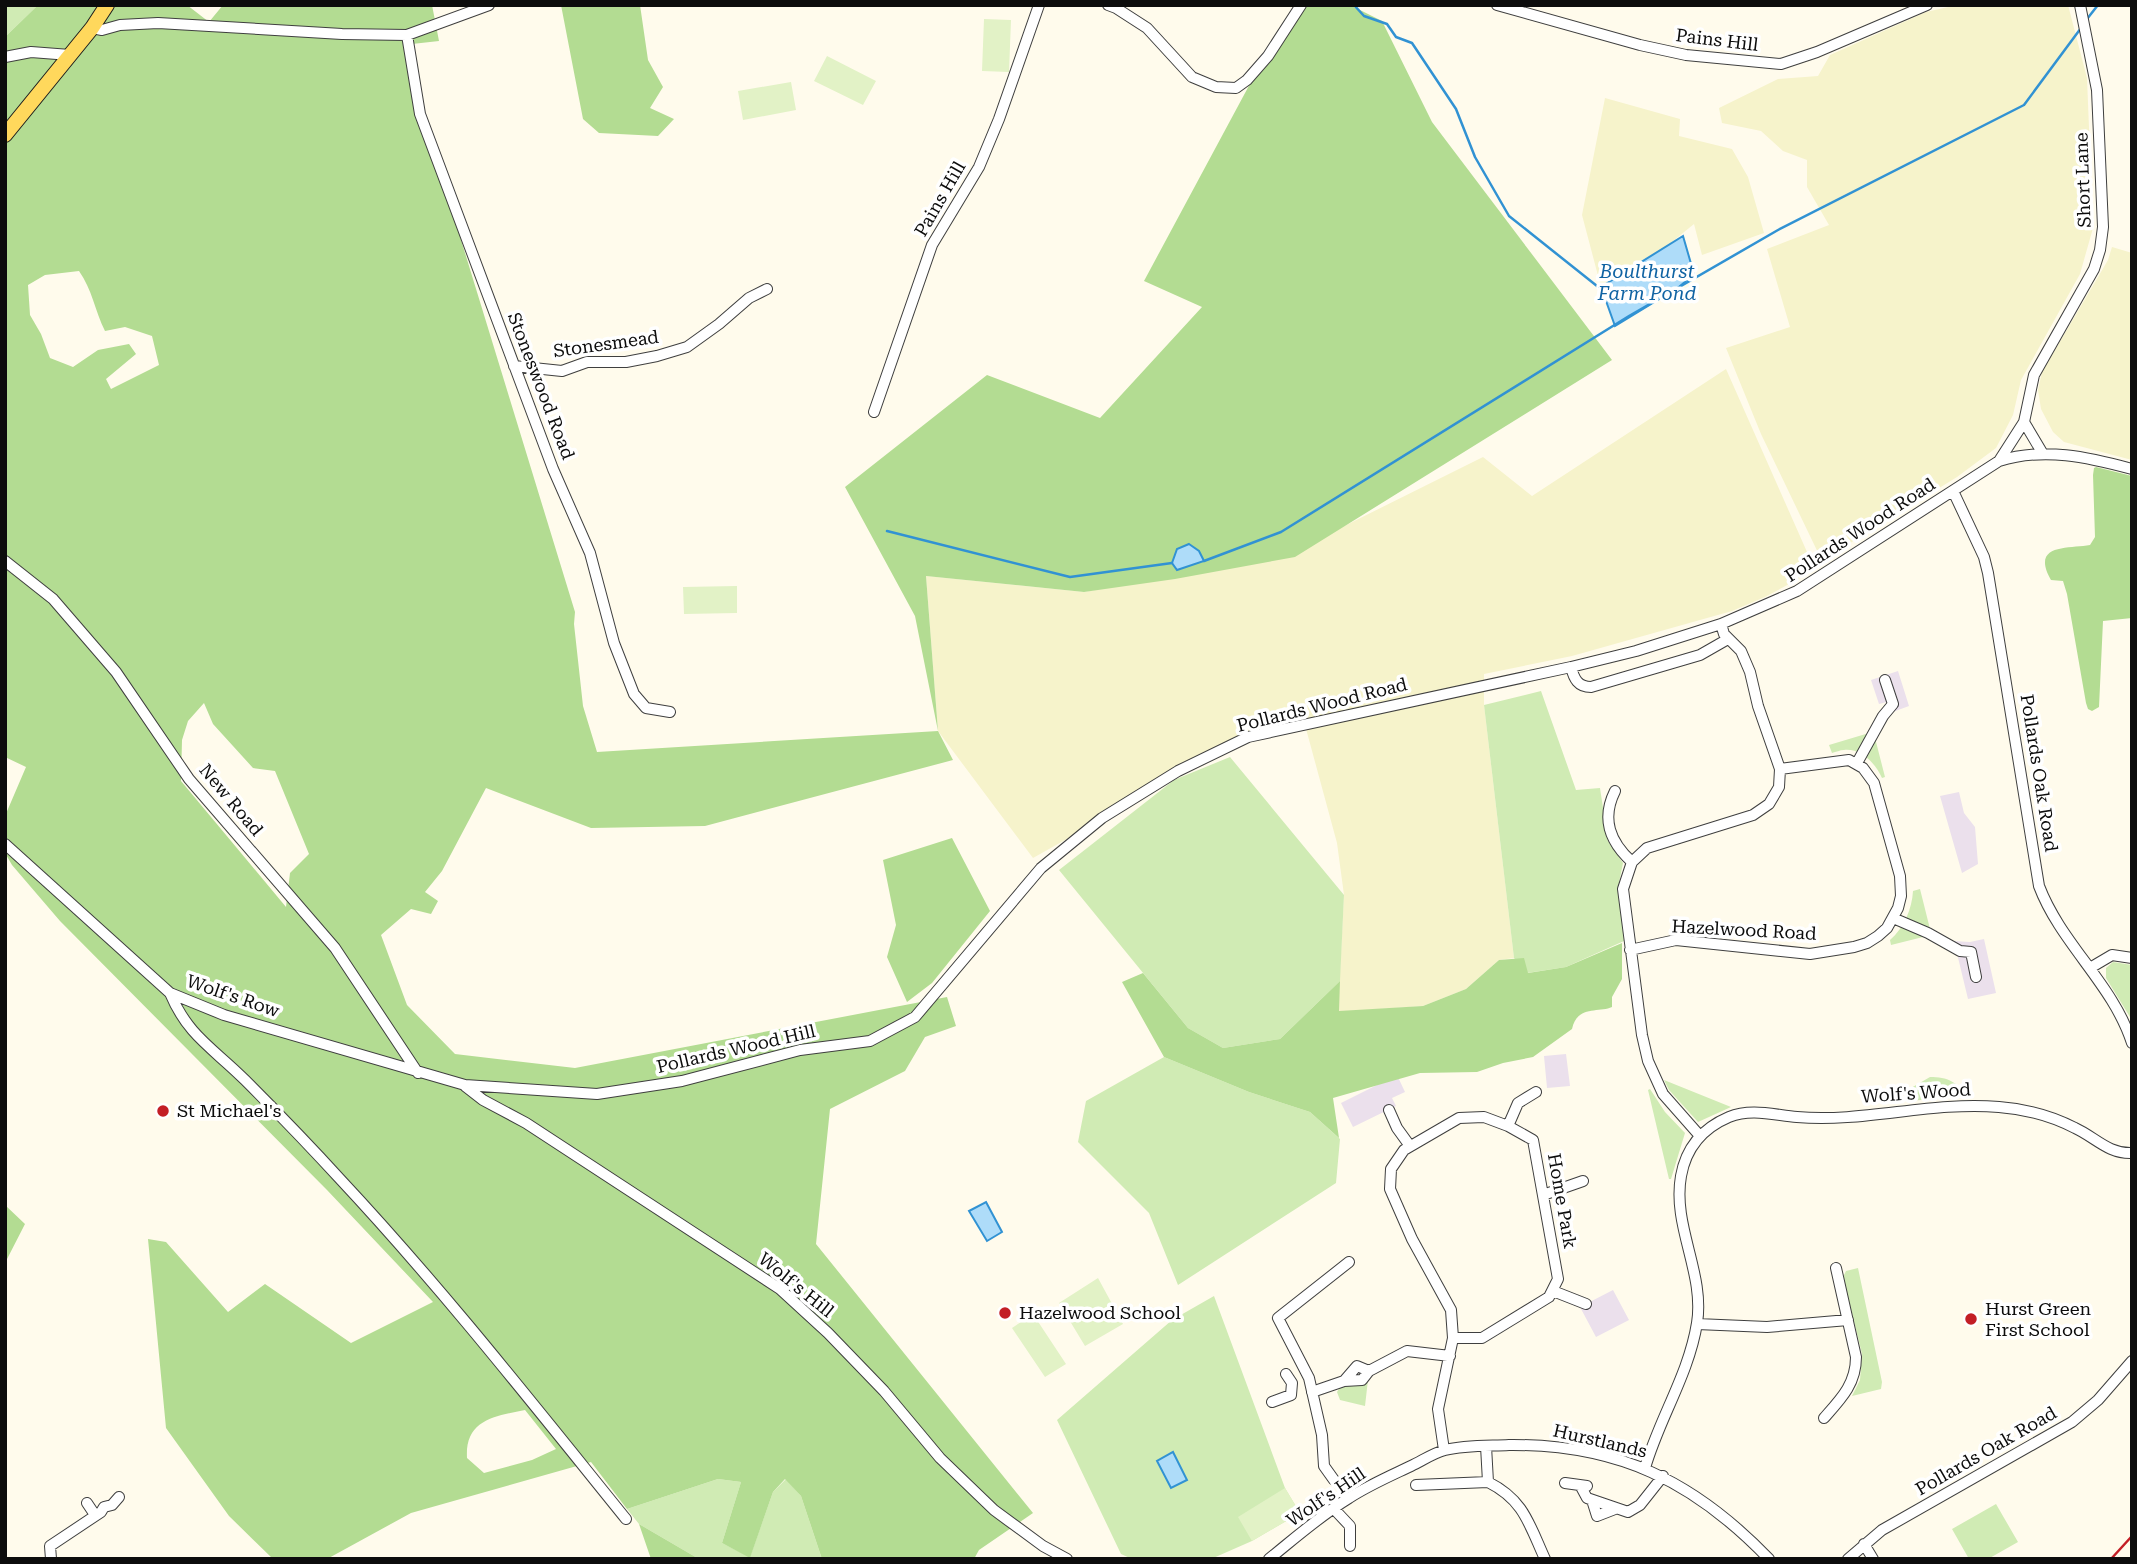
<svg xmlns="http://www.w3.org/2000/svg" width="2137" height="1564" font-family="'Roboto Serif',serif">
	<style>
		.industrial { fill: #ebe0ec }
		.farmland { fill: #f6f3cb }
		.green { fill: #d0ebb4 }
		.forest { fill: #b3dc92; fill-rule: evenodd }
		.pitch { fill: #e2f2c6 }
		.water { fill: #aedcf9; stroke: #3192d3; stroke-width: 2 }
		.lines { fill: none; stroke-linecap: round; stroke-linejoin: round }
		.stream { stroke: #3192d3; stroke-width: 2.5 }
		.minor-casing { stroke: #3f3f3f; stroke-width: 12 }
		.major-casing { stroke: #1d1d1d; stroke-width: 16 }
		.minor { stroke: #fff; stroke-width: 10 }
		.major { stroke: #ffd85c; stroke-width: 14 }
		.rail { stroke: #c31e25; stroke-width: 2.5 }
		.poi-dot { fill: #c31e25; stroke: #fff; stroke-width: 2.5 }
		.labels { text-anchor: middle; stroke-width: 7; stroke-linejoin: round; paint-order: stroke }
		.street-label { font-size: 18px; fill: #0c0c0c; stroke: #fff }
		.poi-label { font-size: 18px; fill: #0c0c0c; stroke: #fff; text-anchor: start }
		.water-label { font-size: 19px; font-style: italic; fill: #1063a3; stroke: #fff }
	</style>
	<rect width="100%" height="100%" fill="#fffbec"/>
	<!-- industrial -->
	<path class="industrial" d="M1898,671l11,35 -19,7 -3,-11 -8,2 -8,-24z
		M1959,792l5,21 11,14 3,37 -16,9 -22,-77z
		M1984,939l12,54 -28,6 -14,-58 16,1z
		M1566,1054l4,32 -23,2 -3,-32z
		M1397,1075l8,17 -13,6 4,8 -43,21 -12,-24z
		M1613,1290l16,30 -33,17 -16,-30z"/>
	<!-- farmland -->
	<path class="farmland" d="M1957,5h111l19,73 6,150 -13,46 -59,106 -8,35 -17,33 -39,29 -131,81 -3,5 -62,-129 -35,-86 64,-21 -23,-78 62,-24 -22,-38v-27l-24,-9 -22,-20 -39,-8 -3,-15 59,-29 40,-3 12,-21 96,-43z
		M1605,98l75,21 -1,17 53,13 16,28 16,56 -62,22 -8,-31 -32,26 -24,12 -37,25 -19,-72z
		M2112,247l20,6v207l-68,-18 -11,-10 -12,-23 -3,-19 4,-18 66,-112z
		M1726,369l89,201 -50,27 -33,14 -160,45 -88,18v31l30,253 -15,2 -33,29 -43,17 -85,6 6,-117 -7,-52 -32,-118 -57,12 -215,121 -95,-127 -12,-155 158,16 206,-39 193,-96 49,39z"/>
	<!-- green -->
	<path class="green" d="M5,5h33l-33,32z
		M1541,691l35,99 24,-2 8,53 15,22 -5,25 6,53 -58,26 -39,6 -13,-15 -30,-253z
		M1869,733l5,1 11,43 -3,1c-6,-14 -21,-30 -38,-28 -4,0 -8,2 -12,3l-3,-8z
		M1230,757l114,138 -4,86 -60,58 -57,9 -35,-20 -129,-158 115,-90z
		M1920,889l11,44 -4,3 -36,9 -1,-5c14,-12 22,-31 23,-49z
		M2113,962l19,3 -2,52 -24,-39v-10z
		M1164,1057l85,35 61,20 30,27 -4,44 -158,102 -29,-72 -71,-71 8,-41z
		M1930,1077c17,0 29,5 36,20l-60,4 5,-13z
		M1664,1080l67,27 -33,15 -29,-32z
		M1650,1089l15,23 20,21 -14,46h-2l-21,-89z
		M1858,1268l24,114 -1,7 -29,7 8,-16 2,-26 -19,-77 3,-6z
		M1214,1296l71,192 15,25 -48,28 -41,18h-79l-11,-5 -64,-134 115,-100z
		M1369,1371l-4,35 -25,-6 -3,-8 7,-11 18,-1z
		M718,1479l23,3 -19,61 28,14 23,-65 13,-13 15,17 21,63h-123l-60,-35 -12,-15z
		M1996,1504l22,38 -30,17h-19l-17,-30z"/>
	<!-- forest -->
	<path class="forest" d="M38,5h149l22,17 14,-17h209l7,36 -36,4 17,79 34,93 121,395 -1,12 9,82 14,46 341,-21 15,29 -248,66 -114,2 -105,-40 -44,83 -17,21 13,9 -7,13 -20,-5 -30,26 26,70 48,49 120,14 372,-71 9,29 -31,11 -20,34 -75,38 -14,135 217,269 -54,37 -5,9h-152l-21,-63 -16,-17 -12,13 -23,66 -28,-15 19,-61 -23,-3 -91,30 -36,-47 -180,51 -84,46h-54l-44,-43 -63,-88 -18,-189 18,3 62,70 37,-28 86,59 82,-41 -106,-112 -267,-269 -48,-56 -7,-12v-37l21,-49 -21,-10v-720zM79,271c13,18 16,40 26,60l20,-4 27,9 7,29 -48,24 -5,-10 30,-25 -7,-10 -31,6 -25,17 -23,-9 -9,-24 -11,-19 -2,-30 17,-10zM204,703l9,21 40,44 22,3 34,83 -19,19 -4,34 -105,-126 1,-41 6,-19zM525,1410l31,39 -24,11 -48,13 -17,-15c-2,-38 27,-42 58,-48z
		M561,5h79l8,55 15,27 -13,21 24,11 -16,17 -59,-3 -16,-14z
		M1308,5h42l32,16 50,101 180,238 -317,197 -120,22 -91,13 -158,-16 12,155 -23,-115 -70,-129 142,-112 113,43 102,-111 -58,-26 115,-214z
		M2096,467l36,9v142l-29,3 -4,86 -7,4 -4,-2 -2,-6 -19,-109 -4,-13 -12,-1c-21,-37 18,-31 39,-35l5,-8 -2,-62 1,-7z
		M952,838l38,73 -58,72 -25,19 -20,-45 9,-32 -13,-65z
		M1622,943v36l-10,18v10c-13,6 -35,-2 -40,22l-39,28 -30,6 -26,9 -57,1 -87,25 6,40 -29,-26 -61,-20 -85,-35 -42,-75 21,-9 45,55 35,20 57,-9 60,-58 -1,30 84,-5 43,-17 33,-29 25,-2 4,15 38,-6z
		M5,1205l20,19 -20,39z
		M639,1524l60,35h-48z"/>
	<!-- pitch -->
	<path class="pitch" d="M984,19l27,1 -2,52 -27,-1z
		M827,56l49,25 -13,24 -49,-24z
		M791,82l5,28 -53,10 -5,-29z
		M737,586v27l-53,1 -1,-27z
		M1098,1278l25,46 -38,22 -26,-43z
		M1033,1314l33,50 -21,13 -33,-49z
		M1285,1488l15,25 -48,28 -14,-24z"/>
	<!-- water -->
	<path class="water" d="M1683,236l11,38 -15,13 -64,39 -14,-39z
		M1189,544l10,7 5,10 -27,9 -5,-7 5,-14z
		M986,1202l16,30 -15,9 -18,-30z
		M1173,1452l14,28 -16,8 -14,-27z"/>
	<g class="lines">
		<!-- stream -->
		<path class="stream" d="M1354,5l10,11 23,8 9,13 16,6 44,66 19,48 34,59 93,74
			M2087,19l11,-14
			M887,531l183,46 102,-14
			M1204,561l77,-29 348,-216 149,-86 246,-125 57,-77"/>
		<!-- minor casing -->
		<g class="minor-casing">
			<path id="minor" d="M1108,5l8,3 31,20 45,49 24,10 20,1 11,-8 21,-24 33,-51
				M1497,5l143,40 46,10 95,9 36,-12 110,-47
				M92,28l10,2 18,-5 38,-2 184,11 65,1 82,-30
				M407,35l13,79 133,355 37,84 24,90 20,51 12,14 24,4
				M5,57l26,-5 39,3
				M514,366l48,5 25,-9h39l31,-6 30,-9 32,-23 30,-26 18,-9
				M874,412l58,-167 47,-78 20,-48 40,-114
				M2024,422l19,32
				M1999,461l25,-39 10,-47 60,-106 6,-19 3,-23 -6,-137 -17,-85
				M1953,491l31,66 4,16 51,313c22,58 74,98 93,157
				M5,561l48,38 63,73 73,107 146,169 83,125
				M1571,667c3,12 7,20 20,20l109,-32 28,-16
				M1857,763l26,-47 10,-12 -8,-24
				M1615,791c-14,28 -5,51 17,71
				M5,844l165,149 54,22 241,70 132,9 85,-13 118,-31 70,-9 45,-24 126,-149 61,-50 76,-47 70,-34 323,-70 65,-16 85,-27 76,-33 202,-130c45,-14 89,-4 133,8
				M1893,918l35,15 32,18 11,1 5,25
				M1630,950l46,-10 134,14 44,-7 13,-4 11,-7 9,-8 11,-20 3,-12 -1,-20 -26,-93 -11,-15 -14,-8 -69,9
				M2090,968l22,-13 20,3
				M170,993c18,43 43,55 75,87 32,32 64,65 95,99 101,108 193,225 286,340
				M465,1086l18,14 43,23 254,166 48,44 56,58 56,67 54,52 49,36 24,13
				M1389,1110l8,18 13,18
				M1508,1126l10,-23 18,-11
				M1700,1136l-37,-42 -15,-33 -6,-26 -19,-146 9,-27 15,-14 106,-33 16,-11 10,-17 1,-18 -22,-63 -8,-34 -9,-21 -17,-17 -3,-10
				M1543,1195l40,-14
				M1553,1291l33,13
				M1697,1324l70,3 81,-7
				M1344,1381l13,-15 12,5
				M1312,1392l32,-11 18,-1 7,-9 38,-20 43,5
				M1272,1402l19,-7 1,-12 -6,-9
				M1824,1418c17,-19 32,-34 32,-61l-20,-89
				M1486,1446l2,36c36,18 41,42 57,77
				M1444,1450l-6,-41 15,-71 -2,-28 -39,-71 -22,-50 1,-20 13,-19 55,-32 25,-1 24,9 25,14 25,139 -9,18 -67,41h-29
				M1645,1468c14,-49 44,-94 52,-145 8,-50 -25,-97 -16,-147 5,-28 22,-48 48,-59 22,-9 45,-2 68,0 67,6 134,-16 202,-10 26,2 53,9 76,21 20,9 33,26 57,25
				M1334,1480l-10,-14 -2,-31 -13,-57 -31,-60 71,-56
				M1565,1483l22,3
				M1416,1485l72,-3
				M1580,1485l7,13 41,14 12,-7 23,-29
				M1592,1500l5,16 18,-7
				M87,1503l8,12
				M1334,1509l16,17v20
				M1864,1544l9,15
				M51,1559l-1,-13 51,-34 3,-5 8,-2 7,-8
				M1269,1559c26,-21 52,-44 80,-61 20,-13 41,-22 62,-32 11,-5 22,-13 34,-16 20,-5 43,-4 64,-5 109,-1 185,36 260,114
				M1848,1559l34,-29 190,-108 26,-22 34,-39"/>
		</g>
		<!-- major casing -->
		<g class="major-casing">
			<path id="major" d="M5,135l87,-107 15,-23"/>
		</g>
		<!-- minor -->
		<use href="#minor" class="minor"/>
		<!-- major -->
		<use href="#major" class="major"/>
		<!-- rail -->
		<path class="rail" d="M2111,1559l21,-23"/>
	</g>
	<!-- markers -->
	<g class="poi-dot">
		<circle cx="163" cy="1111" r="7"/>
		<circle cx="1005" cy="1313" r="7"/>
		<circle cx="1971" cy="1319" r="7"/>
	</g>
	<g class="labels">
		<!-- street labels -->
		<g class="street-label">
			<text transform="translate(1717 40) rotate(7)" y="6">Pains Hill</text>
			<text transform="translate(2083 180) rotate(-92)" y="6">Short Lane</text>
			<text transform="translate(940 199) rotate(-60)" y="6">Pains Hill</text>
			<text transform="translate(606 344) rotate(-8)" y="6">Stonesmead</text>
			<text transform="translate(541 386) rotate(69)" y="6">Stoneswood Road</text>
			<text transform="translate(1860 530) rotate(-33)" y="6">Pollards Wood Road</text>
			<text transform="translate(1322 705) rotate(-14)" y="6">Pollards Wood Road</text>
			<text transform="translate(2039 773) rotate(81)" y="6">Pollards Oak Road</text>
			<text transform="translate(231 800) rotate(50)" y="6">New Road</text>
			<text transform="translate(1744 930) rotate(3)" y="6">Hazelwood Road</text>
			<text transform="translate(233 996) rotate(19)" y="6">Wolf's Row</text>
			<text transform="translate(736 1049) rotate(-13)" y="6">Pollards Wood Hill</text>
			<text transform="translate(1916 1093) rotate(-4)" y="6">Wolf's Wood</text>
			<text transform="translate(1562 1201) rotate(80)" y="6">Home Park</text>
			<text transform="translate(796 1285) rotate(39)" y="6">Wolf's Hill</text>
			<text transform="translate(1600 1441) rotate(13)" y="6">Hurstlands</text>
			<text transform="translate(1986 1451) rotate(-30)" y="6">Pollards Oak Road</text>
			<text transform="translate(1326 1497) rotate(-34)" y="6">Wolf's Hill</text>
		</g>
		<!-- poi labels -->
		<g class="poi-label">
			<text x="177" y="1117">St Michael's</text>
			<text x="1985" y="1315">Hurst Green<tspan x="1985" dy="21">First School</tspan></text>
			<text x="1019" y="1319">Hazelwood School</text>
		</g>
		<!-- water labels -->
		<g class="water-label">
			<text x="1647" y="278">Boulthurst<tspan x="1647" dy="22">Farm Pond</tspan></text>
		</g>
	</g>
	<!-- border -->
	<rect width="2137" height="1564" fill="none" stroke="#0c0c0c" stroke-width="14"/>
</svg>
